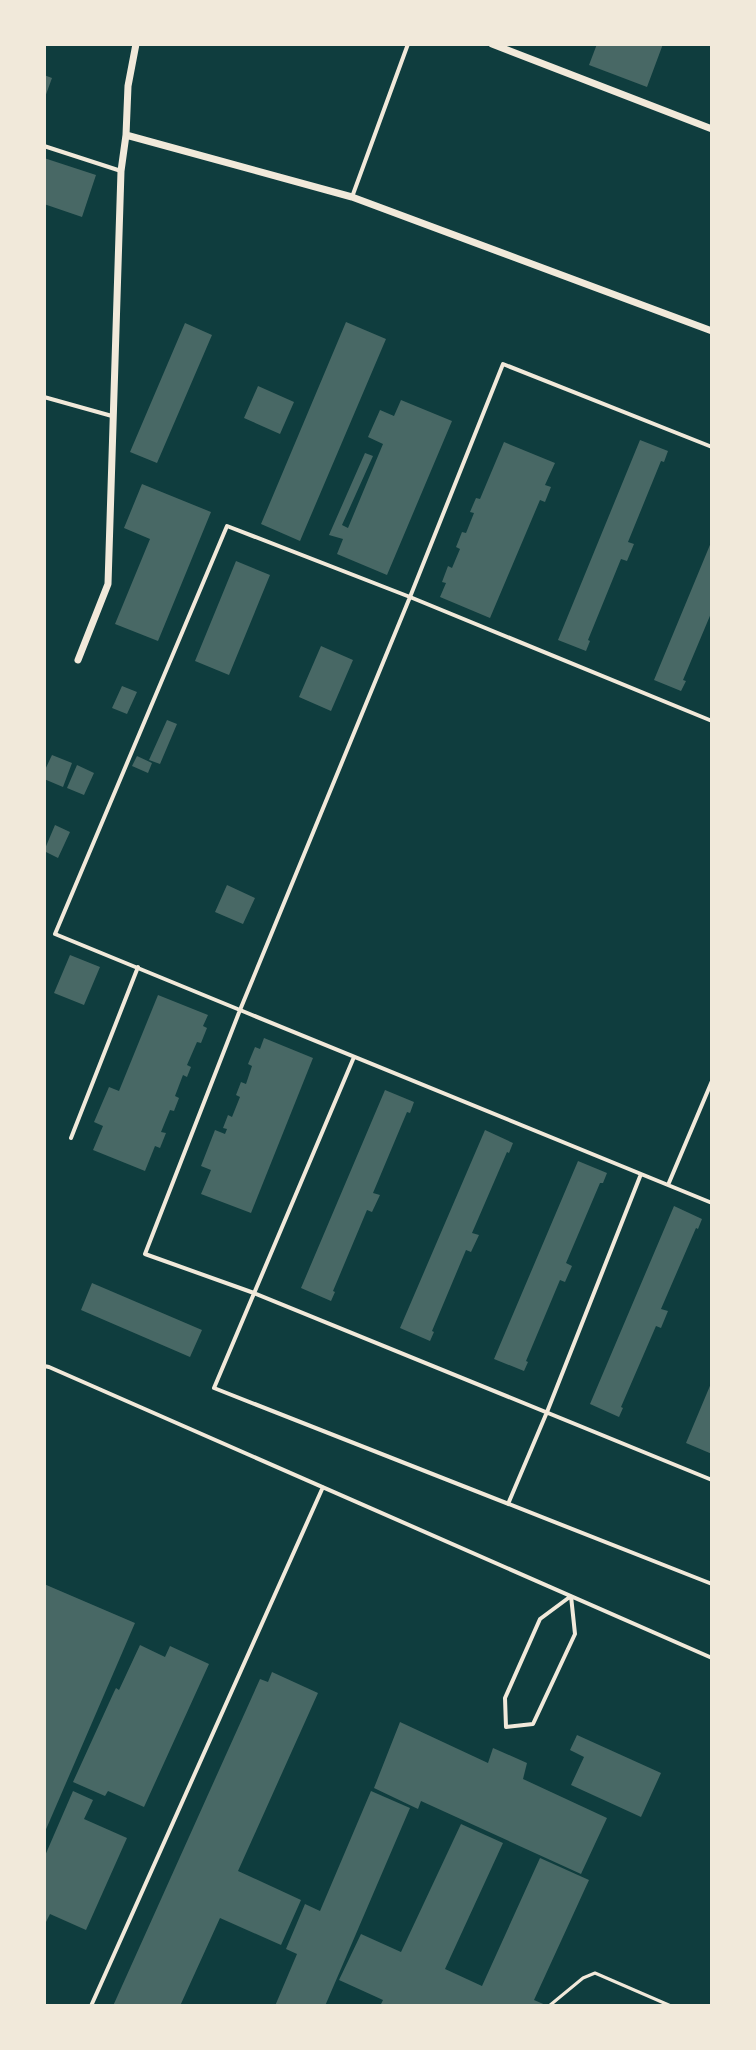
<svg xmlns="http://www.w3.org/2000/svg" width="756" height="2050" font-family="'Crimson Pro',serif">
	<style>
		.building { fill: #486865 }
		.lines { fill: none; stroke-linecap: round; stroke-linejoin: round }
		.path { stroke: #f1e9da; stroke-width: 3 }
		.service { stroke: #f1e9da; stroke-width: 4 }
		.minor { stroke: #f1e9da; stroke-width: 7 }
	</style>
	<rect width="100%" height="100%" fill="#0f3d3e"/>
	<!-- building -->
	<path class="building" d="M597,44h66l-16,43 -58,-22z
		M44,75l8,3 -8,22z
		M44,158l52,17 -14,42 -38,-13z
		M346,322l40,17 -86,202 -39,-17z
		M185,323l27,12 -55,128 -27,-11z
		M258,386l36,16 -14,32 -36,-16z
		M401,400l51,21 -65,154 -50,-21 6,-15 -14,-4 36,-82 8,3 -31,69 6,3 35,-84 -15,-7 12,-27 14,6z
		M640,440l28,11 -4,11 -3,-1 -33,81 6,2 -7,17 -6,-2 -33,81 2,1 -4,10 -28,-11z
		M504,442l51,21 -10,22 6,2 -6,15 -5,-2 -50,118 -50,-21 6,-14 -4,-1 6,-16 4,2 8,-19 -4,-2 6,-15 4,1 8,-20 -4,-1 6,-14 4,1z
		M142,484l69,28 -53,129 -43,-17 35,-85 -26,-11z
		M712,540v71l-29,69 3,1 -5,10 -27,-11z
		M236,561l34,14 -41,100 -34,-14z
		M321,646l32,14 -22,51 -32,-14z
		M122,686l15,6 -10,22 -15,-6z
		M167,720l10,4 -17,40 -11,-4z
		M52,755l20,8 -9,24 -19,-8v-7z
		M137,756l15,7 -4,10 -16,-7z
		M77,765l17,8 -10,22 -17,-7z
		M55,825l15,7 -12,26 -14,-7z
		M227,885l28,13 -12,26 -28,-12z
		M70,955l30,12 -16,38 -30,-12z
		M158,995l50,20 -5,11 4,2 -6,15 -4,-1 -10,23 4,2 -4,10 -4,-2 -8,21 4,2 -5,13 -4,-1 -9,22 5,1 -6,15 -5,-2 -10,25 -52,-21 10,-24 -9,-4 15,-35 10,4z
		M264,1038l49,20 -62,155 -50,-19 10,-24 -10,-4 14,-36 10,4 2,-5 -4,-1 5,-13 4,2 8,-20 -4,-2 5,-13 5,2 6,-18 -4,-2 7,-17 5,2z
		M385,1090l29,12 -4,11 -3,-1 -34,81 7,2 -8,17 -5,-2 -34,81 2,1 -4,9 -30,-13z
		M485,1130l28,13 -4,10 -2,-1 -35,81 7,2 -8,17 -5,-2 -34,81 2,1 -4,9 -30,-13z
		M578,1161l29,12 -4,10h-3l-34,80 6,3 -7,16 -5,-2 -34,81 2,1 -4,9 -30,-12z
		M674,1206l28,13 -4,10 -2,-1 -35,81 7,2 -7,17 -5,-2 -35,81 2,1 -4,9 -29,-13z
		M92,1283l110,47 -12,27 -109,-47z
		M712,1381v73l-26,-11z
		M44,1584l91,39 -91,211z
		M140,1645l25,12 5,-11 39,18 -65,143 -36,-16 -3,5 -32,-14 41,-90 2,-4 3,2z
		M272,1672l46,21 -80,178 63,29 -20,45 -61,-27 -40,88h-67l147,-327 8,3z
		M400,1722l88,41 5,-15 34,15 -4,16 84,39 -26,56 -160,-73 -3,8 -44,-21z
		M577,1735l84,38 -20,44 -70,-32 13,-28 -14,-7z
		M73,1791l20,9 -9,19 43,19 -41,92 -36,-16 -4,8 -2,-1v-63z
		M371,1791l39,17 -85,198h-50l22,-52 -11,-5 19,-45 15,7z
		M461,1824l42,19 -58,126 37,17 58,-128 49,22 -55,120 14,6h-168l3,-6 -44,-20 22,-46 40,18z"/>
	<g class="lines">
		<!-- path -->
		<path class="path" d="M549,2006l34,-28 12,-5 76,33"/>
		<!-- service -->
		<path class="service" d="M44,146l77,25
			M352,197l56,-153
			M44,397l68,19
			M712,447l-209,-83 -93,233 -183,-71 -172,408 185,76 -95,244 109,39 458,187
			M712,721l-302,-124 -170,413 472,193
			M354,1057l-140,331 498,196
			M71,1138l67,-171
			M668,1185l44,-104
			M44,1366l5,1 663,291
			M508,1504l39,-92 94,-238
			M571,1596l4,38 -42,90 -27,3 -1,-29 35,-79z
			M91,2006l232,-519
			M598,2006h9"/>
		<!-- minor -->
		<path class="minor" d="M492,44l220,85
			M126,135l226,62 360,134
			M78,660l30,-76 13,-413 5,-36 2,-49 8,-42"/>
	</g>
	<!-- border -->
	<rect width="756" height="2050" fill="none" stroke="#f1e9da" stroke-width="92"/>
</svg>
